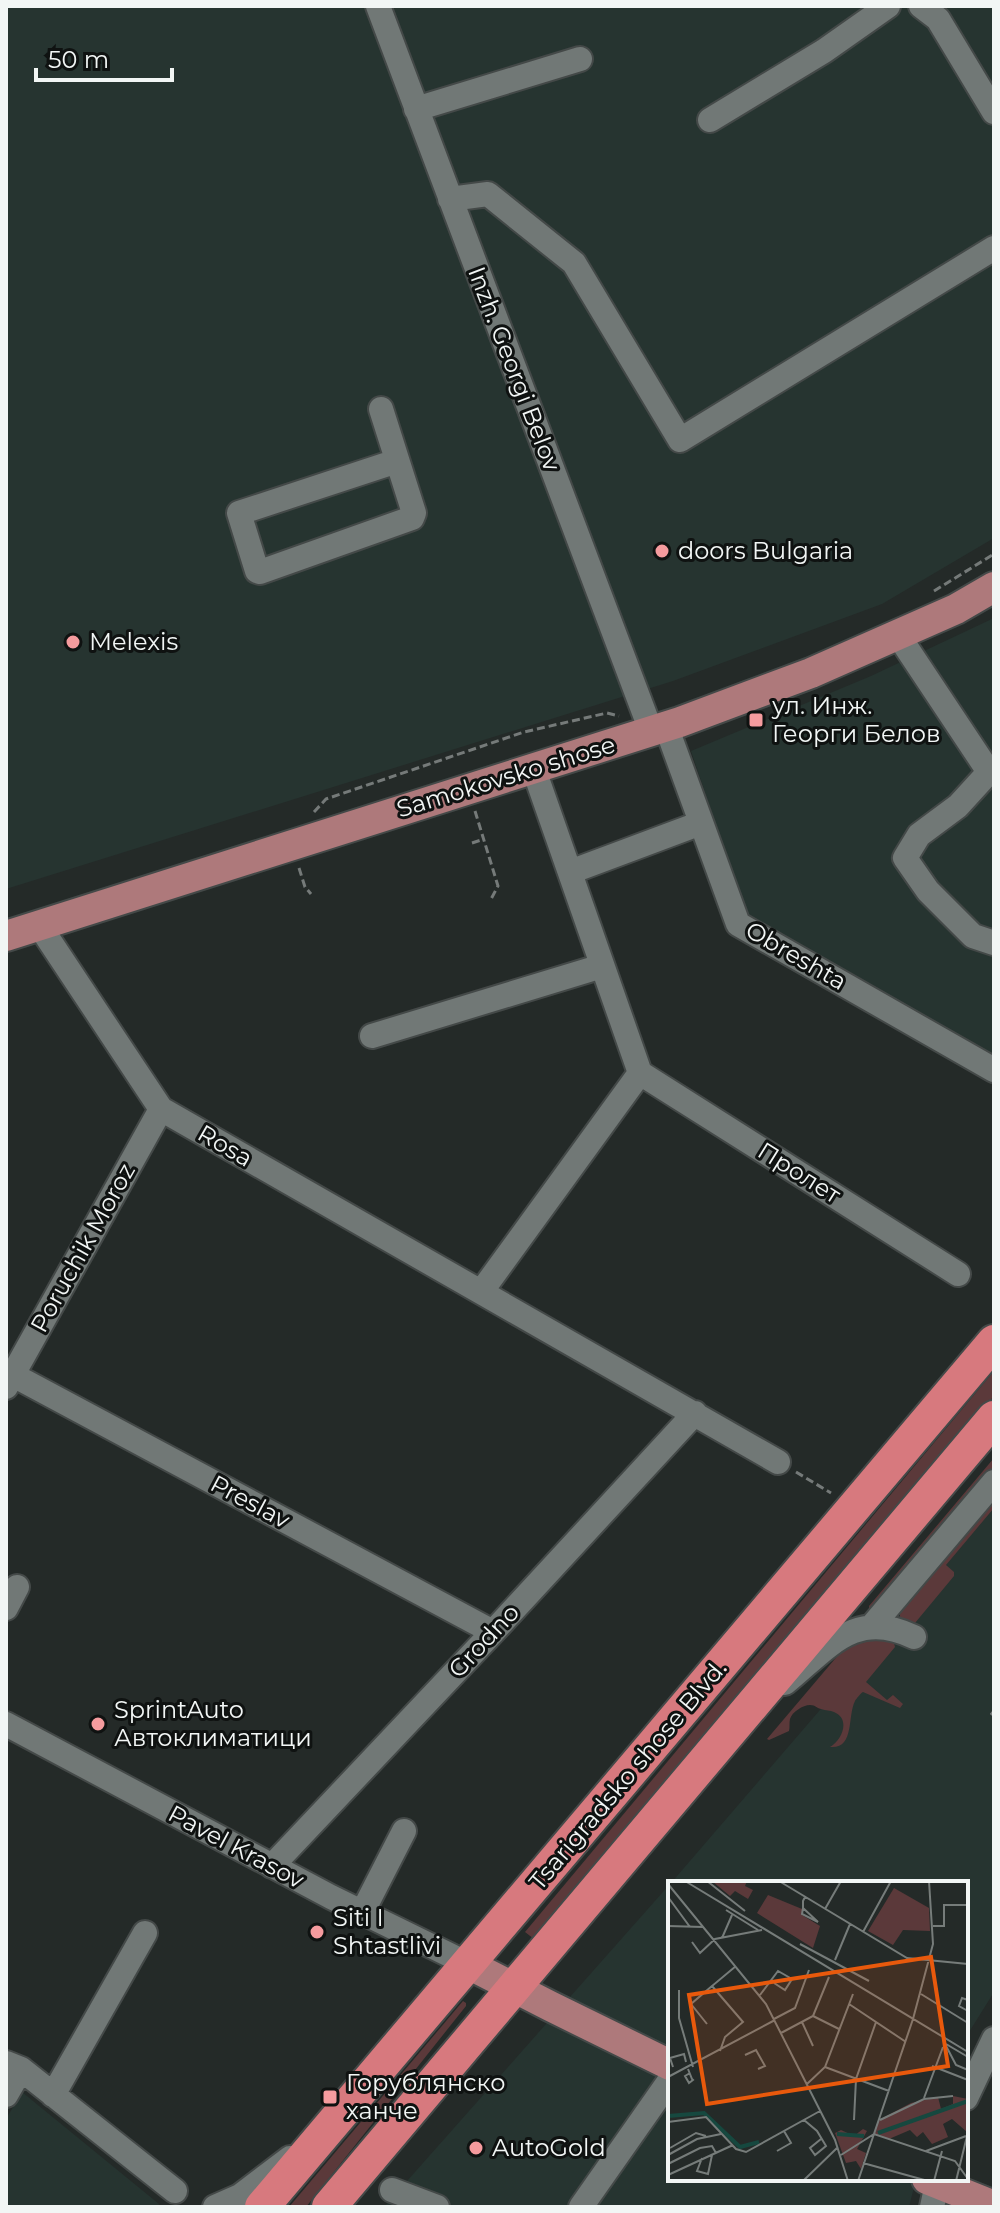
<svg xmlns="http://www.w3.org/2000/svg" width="1000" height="2213" font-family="Montserrat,sans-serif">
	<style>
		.built { fill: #263430 }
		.green { fill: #5b393a }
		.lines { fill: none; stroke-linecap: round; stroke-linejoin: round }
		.minor-casing { stroke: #444948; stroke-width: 28 }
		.major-casing { stroke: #444948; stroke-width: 34 }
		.highway-casing { stroke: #444948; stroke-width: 38 }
		.path { stroke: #757a79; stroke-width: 3; stroke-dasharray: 8 4; stroke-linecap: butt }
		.minor { stroke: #717876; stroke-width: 24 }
		.major { stroke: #ae797b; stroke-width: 30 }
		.highway { stroke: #d7797e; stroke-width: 34 }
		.poi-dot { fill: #f59b9e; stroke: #0f1211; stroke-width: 3 }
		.labels { text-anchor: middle; stroke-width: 6; stroke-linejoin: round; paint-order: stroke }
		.street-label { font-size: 24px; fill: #f2f6f5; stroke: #0f1211 }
		.poi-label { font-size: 24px; fill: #f2f6f5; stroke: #0f1211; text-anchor: start }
		.inset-river { fill: none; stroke: #16483f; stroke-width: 4 }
		.inset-road { fill: none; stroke: #767c7a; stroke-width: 2 }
		.view { fill: #e8590c; fill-opacity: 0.15; stroke: #e8590c; stroke-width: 4 }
		.inset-edge { fill: none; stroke: #f2f6f5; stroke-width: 4 }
	</style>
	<rect width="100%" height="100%" fill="#242a28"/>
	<!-- built -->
	<path class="built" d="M6,6h988v532l-112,66 -209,77 -667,208z
		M994,618v443l-246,-141 -57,-169 180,-75z
		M994,1508v484l-28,45v-154h-295z
		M670,1884v295h246l-7,28h-525z
		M22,2092l137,112 -1,3h-152v-88z"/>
	<!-- green -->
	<path class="green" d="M994,1371v25l-460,543 -9,-7z
		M994,1458v10l-122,144 -3,-1v-5z
		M994,1500v8l-48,57 8,7v4l-39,47h-8l-7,-6v-6z
		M857,1639h29l8,4 1,4 -29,35 21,18 6,-5 10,9 -3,4 -37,-16c-2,1 -7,7 -8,9 -8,16 0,48 -25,46 12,-7 21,-28 4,-35 -4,-2 -8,-1 -13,-3 -5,-1 -5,-4 -11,-4 -7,0 -18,7 -20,14 -1,4 0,8 -1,12l-20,9 -2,-1 78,-92z
		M463,2001l3,2v3l-160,201h-17z"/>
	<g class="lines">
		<!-- minor casing -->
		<g class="minor-casing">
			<path id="minor" d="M378,6l273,725
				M921,6l17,13 56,93
				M416,109l164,-50
				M710,120l114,-69 64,-45
				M450,199l38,-5 86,69 106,177 314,-192
				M381,409l33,104 -2,5 -152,54 -3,-1 -18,-58 158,-52
				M898,635l91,137
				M666,726l72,198 256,146
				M533,767l107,306 318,201
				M994,769l-5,3 -31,34 -39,29 -14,23 23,33 45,45 21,7
				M570,872l131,-49
				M39,925l122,184 617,353
				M372,1036l230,-70
				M481,1292l159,-219
				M6,1374l7,1 480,257
				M6,1387l155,-278
				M6,1608l11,-21
				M872,1626l122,-144
				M785,1683c43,-35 70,-75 129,-46
				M6,1724l325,173 137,67
				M272,1866l221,-234 202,-219
				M362,1913l42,-82
				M6,2063l15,6 154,122
				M6,2095l15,-26
				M53,2095l92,-162
				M966,2098l28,-59
				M392,2190l45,17
				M215,2207l25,-11 50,-38
				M581,2207l89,-127
				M932,2207l6,-28"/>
		</g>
		<!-- major casing -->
		<g class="major-casing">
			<path id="major" d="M6,936l674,-214 131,-49 145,-64 38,-22
				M468,1964l82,42 120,59
				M927,2179l67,27"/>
		</g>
		<!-- highway casing -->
		<g class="highway-casing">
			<path id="highway" d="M262,2207l732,-865
				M329,2207l665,-789"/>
		</g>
		<!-- path -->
		<path class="path" d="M934,591l60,-37
			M475,811l23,75 -8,15
			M314,812l12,-13 198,-67 83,-19 12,3
			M472,843l12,-4
			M299,868l6,19 6,7
			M796,1472l35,21
			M991,1715l3,-4
			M966,2158h2"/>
		<!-- minor -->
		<use href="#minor" class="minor"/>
		<!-- major -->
		<use href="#major" class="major"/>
		<!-- highway -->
		<use href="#highway" class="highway"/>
	</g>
	<!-- markers -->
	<g class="poi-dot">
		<circle cx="662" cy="551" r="8"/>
		<circle cx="73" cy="642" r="8"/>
		<rect x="748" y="712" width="16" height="16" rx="4"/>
		<circle cx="98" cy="1724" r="8"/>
		<circle cx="317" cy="1932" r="8"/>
		<rect x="322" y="2089" width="16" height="16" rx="4"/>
		<circle cx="476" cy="2148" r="8"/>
	</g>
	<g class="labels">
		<!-- street labels -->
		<g class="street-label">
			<text transform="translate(514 369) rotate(69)" y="8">Inzh. Georgi Belov</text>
			<text transform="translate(506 777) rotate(-17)" y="8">Samokovsko shose</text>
			<text transform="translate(796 956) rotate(30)" y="8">Obreshta</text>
			<text transform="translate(225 1146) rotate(30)" y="8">Rosa</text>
			<text transform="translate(799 1173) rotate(32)" y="8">Пролет</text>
			<text transform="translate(83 1248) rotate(-61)" y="8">Poruchik Moroz</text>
			<text transform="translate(250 1502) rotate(28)" y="8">Preslav</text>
			<text transform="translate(484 1641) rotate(-47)" y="8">Grodno</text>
			<text transform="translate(628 1775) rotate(-50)" y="8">Tsarigradsko shose Blvd.</text>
			<text transform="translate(236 1847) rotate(28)" y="8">Pavel Krasov</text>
		</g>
		<!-- poi labels -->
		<g class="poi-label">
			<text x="678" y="559">doors Bulgaria</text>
			<text x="89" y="650">Мelexis</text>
			<text x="772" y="714">ул. Инж.<tspan x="772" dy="28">Георги Белов</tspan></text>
			<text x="114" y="1718">SprintAuto<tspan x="114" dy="28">Автоклиматици</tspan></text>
			<text x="333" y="1926">Siti I<tspan x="333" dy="28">Shtastlivi</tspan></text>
			<text x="346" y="2091">Горублянско<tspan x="346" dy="28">ханче</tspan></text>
			<text x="492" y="2156">AutoGold</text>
		</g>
	</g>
	<!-- overview -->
	<g transform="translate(668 1881)">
		<rect width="300" height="300" fill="#242a28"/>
		<path d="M44,0h35l-2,5 8,4 -5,9 -13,-8 -5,5zM226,7l35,20 1,23 -27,-1 -10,15 -25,-14zM100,14l34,14v6l18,11 -7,22 -56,-35zM285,215l15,3 -1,33 -15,-13 -9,5 5,13 -16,7 -9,-12 -6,5 -7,-7 -21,9 -15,-5 5,-14 32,-17 27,-6 3,12 12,-5zM195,248l4,2 -10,18 9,4 -5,16 -5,-8 -10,2 -11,-30 6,-3 13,6z" fill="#5b393a"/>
		<path class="inset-river" d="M0,235l36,-3 36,34 19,-5M210,252l90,-32M169,253l27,2"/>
		<path class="inset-road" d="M17,0l283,171M39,0l38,30M111,0l128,77 61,6M0,3l98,120 69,136 13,41M0,16l22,30M135,27l15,14 -16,-8 1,-6v-7l2,-4M157,28l16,-28M58,29l32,20M0,45l35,1M265,45h11v-21h24M195,51l28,-51M54,57l10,-23M24,61l8,11 15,-14 47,-9M132,63l69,37M167,79l15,-36M11,109v28l14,49M253,113l47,29M92,114l18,-24 14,8 -7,11 -11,-7M300,119l-6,-2 -3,8 9,5M181,123l57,38M145,135l26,13M106,138l21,-11 14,-38M245,138l20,-75 -4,-63M134,141l11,24M39,143l-16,-20 21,-18M113,152l32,-17 16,-39M276,161l12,23 12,5M278,163l22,13M52,170l5,-14 18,-15 -31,-36 24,-20M77,174l11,-5 9,16 -7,3M264,185l36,14M5,186l-3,-9 14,-4 2,8M157,186l64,24M20,188l4,10 1,1 -4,3 -4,-7 5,-3M0,196l107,-57M139,203l18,-17 28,-73M256,217l19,-51M136,239l13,11 9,15 -11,9 -5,-7 11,-9M186,239l2,-41 20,-57M212,239l44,-21 29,-3M0,241l38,-5 30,32 10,3 74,-41M2,267l26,-15 10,3M109,270l14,-8 -7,-12M258,270l40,-15M0,274l29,-16 24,-5M173,274l33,-21 81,27 13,18M34,277l-5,13 11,3 4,-19M195,282l65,18M0,283l32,-16 12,-2 4,7M0,294l65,-30M135,300l35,-34M190,300l55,-162M266,300l8,-30M288,300l12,-49"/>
		<path class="view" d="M263,76l17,109 -241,38 -18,-109z"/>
		<rect width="300" height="300" class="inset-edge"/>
	</g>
	<!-- border -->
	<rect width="1000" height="2213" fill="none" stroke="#f2f6f5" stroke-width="16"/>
	<!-- scale -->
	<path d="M36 68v12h136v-12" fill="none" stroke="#f2f6f5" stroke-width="4"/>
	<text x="48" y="68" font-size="24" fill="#f2f6f5" stroke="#0f1211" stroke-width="6" paint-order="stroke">50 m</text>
</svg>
